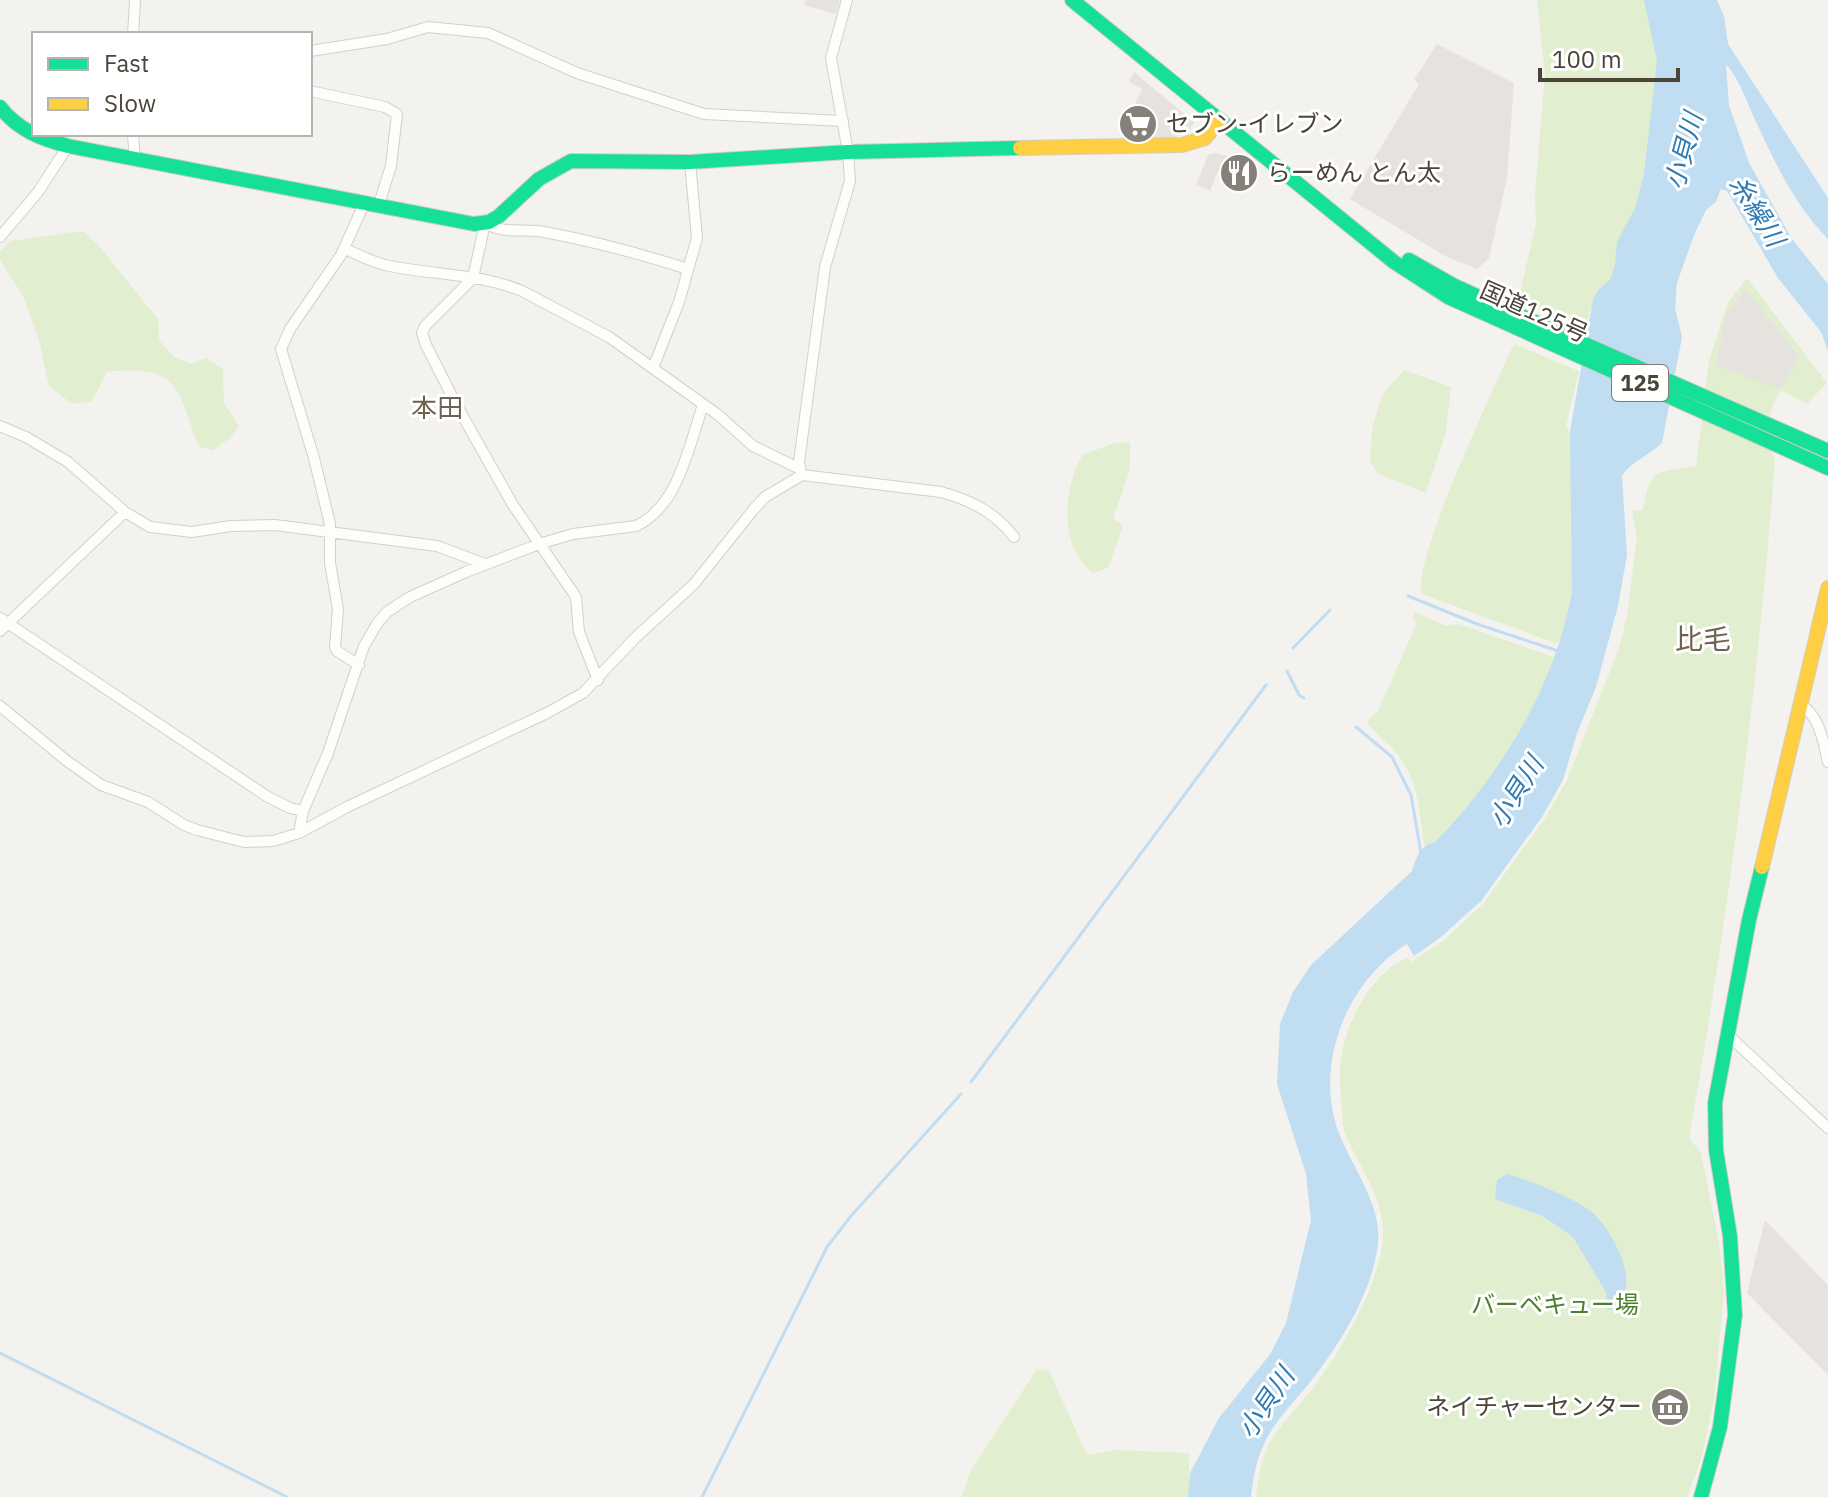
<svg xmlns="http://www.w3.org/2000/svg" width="1828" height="1497" font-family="'IBM Plex Sans','Noto Sans JP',sans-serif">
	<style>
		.industrial { fill: #e6e2de }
		.green { fill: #e1eecf }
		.parking { fill: #e6e3df }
		.water { fill: #c0ddf1 }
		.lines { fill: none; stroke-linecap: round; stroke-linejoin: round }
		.stream { stroke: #c0ddf1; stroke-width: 3 }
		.street-casing { stroke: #d2d0cb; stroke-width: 12 }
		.fast-casing { stroke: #d3cfc5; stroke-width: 16 }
		.slow-casing { stroke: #d3cfc5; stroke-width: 16 }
		.street { stroke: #fdfdfc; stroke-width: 10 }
		.fast { stroke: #16e098; stroke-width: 14 }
		.slow { stroke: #ffcf43; stroke-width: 14 }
		.labels { text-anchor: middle; stroke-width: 6; stroke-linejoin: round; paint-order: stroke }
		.shield { fill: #fff; stroke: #817c74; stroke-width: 2 }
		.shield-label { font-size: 22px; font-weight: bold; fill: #4b4439 }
		.poi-label { font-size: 24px; fill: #4b4439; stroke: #fff; text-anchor: start }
		.street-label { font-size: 24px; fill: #4b4439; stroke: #fff }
		.park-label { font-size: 24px; fill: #4a7f2a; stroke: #fff }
		.water-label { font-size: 26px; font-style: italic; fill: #2e7ab2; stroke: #fff }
		.neighbourhood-label { font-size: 26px; fill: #6e6250; stroke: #fff }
		.quarter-label { font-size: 28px; fill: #6e6250; stroke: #fff }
	</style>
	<rect width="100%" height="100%" fill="#f4f2ee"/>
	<!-- industrial -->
	<path class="industrial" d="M1437,44l77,39 -7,95 -18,80 -12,11 -30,-12 -97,-58 69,-115 -5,-4z"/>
	<!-- green -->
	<path class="green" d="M1537,0h115l8,40v110l-45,126 -25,34 -4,20 -68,-29 18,-77 -1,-30 10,-120z
		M83,231l16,15 59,73 1,21 15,17 17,7 15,-6 17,11 1,34 15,23 -9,12 -17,12 -14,-3c-22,-58 -19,-84 -92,-75l-15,29 -20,3 -23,-18 -10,-46 -16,-44 -23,-36v-9l11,-10z
		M1747,278l80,105 -20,21 -26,-14c-12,18 -20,50 -6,69 -17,227 -46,455 -86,679l12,15 18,89 5,47 -10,111 -13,60 -14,37h-431c2,-18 5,-36 13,-53 11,-20 31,-39 45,-57 28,-38 68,-106 69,-153 1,-37 -25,-68 -38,-101 -3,-8 -3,-16 -3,-24 -2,-19 -4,-42 1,-61 7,-33 32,-78 65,-90l3,4 32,-21 40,-37 62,-86 22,-38 52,-132 8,-32 10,-79 -5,-27h11c8,-43 12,-37 53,-44l13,-105 19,-59z
		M1514,344l65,27 -13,55 7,13 2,155 -12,45 -8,4 -133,-49c-12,-29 75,-213 92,-250z
		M1404,370l47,17 -5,45 -20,61 -48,-19 -8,-12 2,-33 10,-34z
		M1130,442v28l-17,48 10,8 -15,42 -15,5c-35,-27 -30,-84 -10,-119l32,-11z
		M1415,612l31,14 13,-2 97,34 -13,30 -41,77 -69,83h-8c-6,-33 -5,-63 -26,-92 -8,-12 -22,-20 -31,-32l1,-5 9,-8 39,-88 -5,-6z
		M1037,1369l12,2 38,84 29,-5 73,3v44h-227l8,-25z"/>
	<!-- parking -->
	<path class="parking" d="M805,0h35l-4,14 -32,-9z
		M1134,72l60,50 -6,11 -22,7h-25l11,-24 -19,-8 9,-19 -13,-7z
		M1216,153l17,5 -7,16 -8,-3 -8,20 -14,-6 12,-30z
		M1745,289l55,68 -19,32 -65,-23 10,-51z
		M1765,1220l63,65v90l-81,-82z"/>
	<!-- water -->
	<path class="water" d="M1644,0h73l7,16 4,28 100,154v41c-32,-32 -52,-74 -71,-115 -10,-20 -16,-43 -31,-60l3,41 20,58 43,76 36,45v67l-7,-19 -43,-54 -51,-87 -6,-2 -5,13 -10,8 -12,25 -17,48 -2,25 7,29 -20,106c-13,13 -31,18 -40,33l5,79 -9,51 -22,81 -19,46 -14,47 -21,37 -61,84 -40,36 -27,19 -7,-12c-58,36 -91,114 -71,181 13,41 50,80 41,126 -8,46 -37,93 -66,130 -16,20 -36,39 -47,63 -8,17 -11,34 -13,53h-63l2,-24 29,-55 52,-65 15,-30 25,-103 -5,-46 -29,-90 3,-60 13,-32 18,-27 101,-94c3,-9 6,-21 15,-26 9,-5 3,2 10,-5 13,-13 26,-28 37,-42 47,-59 85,-132 98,-206l-2,-161 23,-131 5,-10 12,-10 5,-15 2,-23 18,-34 9,-34 13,-113z
		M1508,1174c22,7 69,25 85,39 16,15 36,50 33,73 -1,7 -6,15 -9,22l-10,2 -1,-18 -33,-55 -30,-21 -48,-17 2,-19z"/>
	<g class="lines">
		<!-- stream -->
		<path class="stream" d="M1408,596l69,28 81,27
			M1293,648l37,-38
			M1287,671l12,24 5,3
			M1356,727l36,30 19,38 10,58
			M971,1082l295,-397
			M0,1353l287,144
			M702,1497l125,-250 24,-31 110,-122"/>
		<!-- street casing -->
		<g class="street-casing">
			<path id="street" d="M133,34l2,-34
				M310,51l77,-12 41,-12 60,6 89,40 127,41 139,7
				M310,91l75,16 12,7 -6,52 -13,41
				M133,134l2,26
				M0,237l38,-45 30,-46
				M344,248c13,7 27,13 41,17 45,10 94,8 137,26l87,46 108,77 36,32 47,23
				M653,368l26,-66 18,-64 -7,-76
				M0,426l26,11 42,25 57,50 25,15 42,5 39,-6 44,-1 162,21 48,18
				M801,472l-2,-10 26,-195 25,-86 -2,-29 -17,-94 16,-58
				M0,618l268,179 22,11 13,3
				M0,631l125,-119
				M359,665l-22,-14 -2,-4 3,-38 -8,-46v-39l-16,-66 -33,-109 9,-20 51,-74 23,-51
				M598,680l-19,-48 -3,-35 -63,-92 -56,-99 -31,-61 -4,-12 3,-7 48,-48 12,-55c20,12 38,5 59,9 49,9 97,22 144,37
				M1800,704c20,12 23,37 28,58
				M0,706l67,55 34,24 47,17 36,23 13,5 47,12 29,-1 26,-8 48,-26 200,-94 36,-20 52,-55 59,-54 60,-75 11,-12 37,-22 139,17c29,8 54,20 73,45
				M299,833l4,-22 25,-58 36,-107 13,-22 10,-12 23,-15 56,-25 73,-28 34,-10 63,-8c43,-20 53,-81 67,-121
				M1727,1034l101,94"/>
		</g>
		<!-- fast casing -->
		<g class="fast-casing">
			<path id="fast" d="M1072,0l322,262 54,35 380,171
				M0,107c18,23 41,32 68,39l406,78 15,-2 10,-6 40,-37 32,-18 119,1 158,-10 172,-4
				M1409,260l44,25 50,23 325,143
				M1701,1497l19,-70 15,-112 -5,-79 -14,-86 -1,-47 34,-183 13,-53"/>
		</g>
		<!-- slow casing -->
		<g class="slow-casing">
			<path id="slow" d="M1020,148l162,-3 23,-7 15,-18
				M1762,867l66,-279"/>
		</g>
		<!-- street -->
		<use href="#street" class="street"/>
		<!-- fast -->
		<use href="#fast" class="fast"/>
		<!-- slow -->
		<use href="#slow" class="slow"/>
	</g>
	<!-- icons -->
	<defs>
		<g id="supermarket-disc" transform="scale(2)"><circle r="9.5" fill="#868178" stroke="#fff"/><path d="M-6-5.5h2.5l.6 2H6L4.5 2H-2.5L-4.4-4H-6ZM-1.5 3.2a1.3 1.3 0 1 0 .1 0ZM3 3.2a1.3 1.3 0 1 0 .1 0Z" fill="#fff"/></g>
		<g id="restaurant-disc" transform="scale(2)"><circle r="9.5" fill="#868178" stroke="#fff"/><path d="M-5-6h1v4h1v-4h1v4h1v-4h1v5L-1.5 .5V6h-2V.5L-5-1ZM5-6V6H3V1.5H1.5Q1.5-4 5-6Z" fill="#fff"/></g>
		<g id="museum-disc" transform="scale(2)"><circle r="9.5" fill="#868178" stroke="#fff"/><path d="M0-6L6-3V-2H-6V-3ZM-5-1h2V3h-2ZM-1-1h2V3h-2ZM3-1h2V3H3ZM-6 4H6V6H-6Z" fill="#fff"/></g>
	</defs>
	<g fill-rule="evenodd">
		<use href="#supermarket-disc" x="1138" y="124"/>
		<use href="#restaurant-disc" x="1239" y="173"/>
		<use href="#museum-disc" x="1670" y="1407"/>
	</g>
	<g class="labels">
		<!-- shield labels -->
		<rect class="shield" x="1612" y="365" width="56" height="36" rx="6"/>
		<g class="shield-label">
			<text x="1640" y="391">125</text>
		</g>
		<!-- poi labels -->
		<g class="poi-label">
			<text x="1166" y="132">セブン-イレブン</text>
			<text x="1267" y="181">らーめん とん太</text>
			<text x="1642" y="1415" text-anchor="end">ネイチャーセンター</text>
		</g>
		<!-- street labels -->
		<g class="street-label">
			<text transform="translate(1534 312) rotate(24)" y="8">国道125号</text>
		</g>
		<!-- park labels -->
		<g class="park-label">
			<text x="1555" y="1313">バーベキュー場</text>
		</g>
		<!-- water labels -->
		<g class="water-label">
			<text transform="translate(1684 151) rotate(-75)" y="9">小貝川</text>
			<text transform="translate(1757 211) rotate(58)" y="9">糸繰川</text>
			<text transform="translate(1516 792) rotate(-58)" y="9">小貝川</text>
			<text transform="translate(1266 1403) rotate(-56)" y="9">小貝川</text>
		</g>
		<!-- neighbourhood labels -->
		<g class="neighbourhood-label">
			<text x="437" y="417">本田</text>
		</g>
		<!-- quarter labels -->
		<g class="quarter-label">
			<text x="1703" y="649">比毛</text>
		</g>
	</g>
	<!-- legend -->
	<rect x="32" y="32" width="280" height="104" fill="#ffffff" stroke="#b7b4b0" stroke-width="2"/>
	<rect x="48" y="58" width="40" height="12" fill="#16e098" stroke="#b7b4b0" stroke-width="2"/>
	<text x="104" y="72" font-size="24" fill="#4b4439">Fast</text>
	<rect x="48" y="98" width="40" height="12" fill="#ffcf43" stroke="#b7b4b0" stroke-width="2"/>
	<text x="104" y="112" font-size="24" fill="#4b4439">Slow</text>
	<!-- scale -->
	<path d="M1540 68v12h138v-12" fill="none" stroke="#4b4439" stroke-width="4"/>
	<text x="1552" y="68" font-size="24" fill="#4b4439" stroke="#ffffff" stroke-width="6" paint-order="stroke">100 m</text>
</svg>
